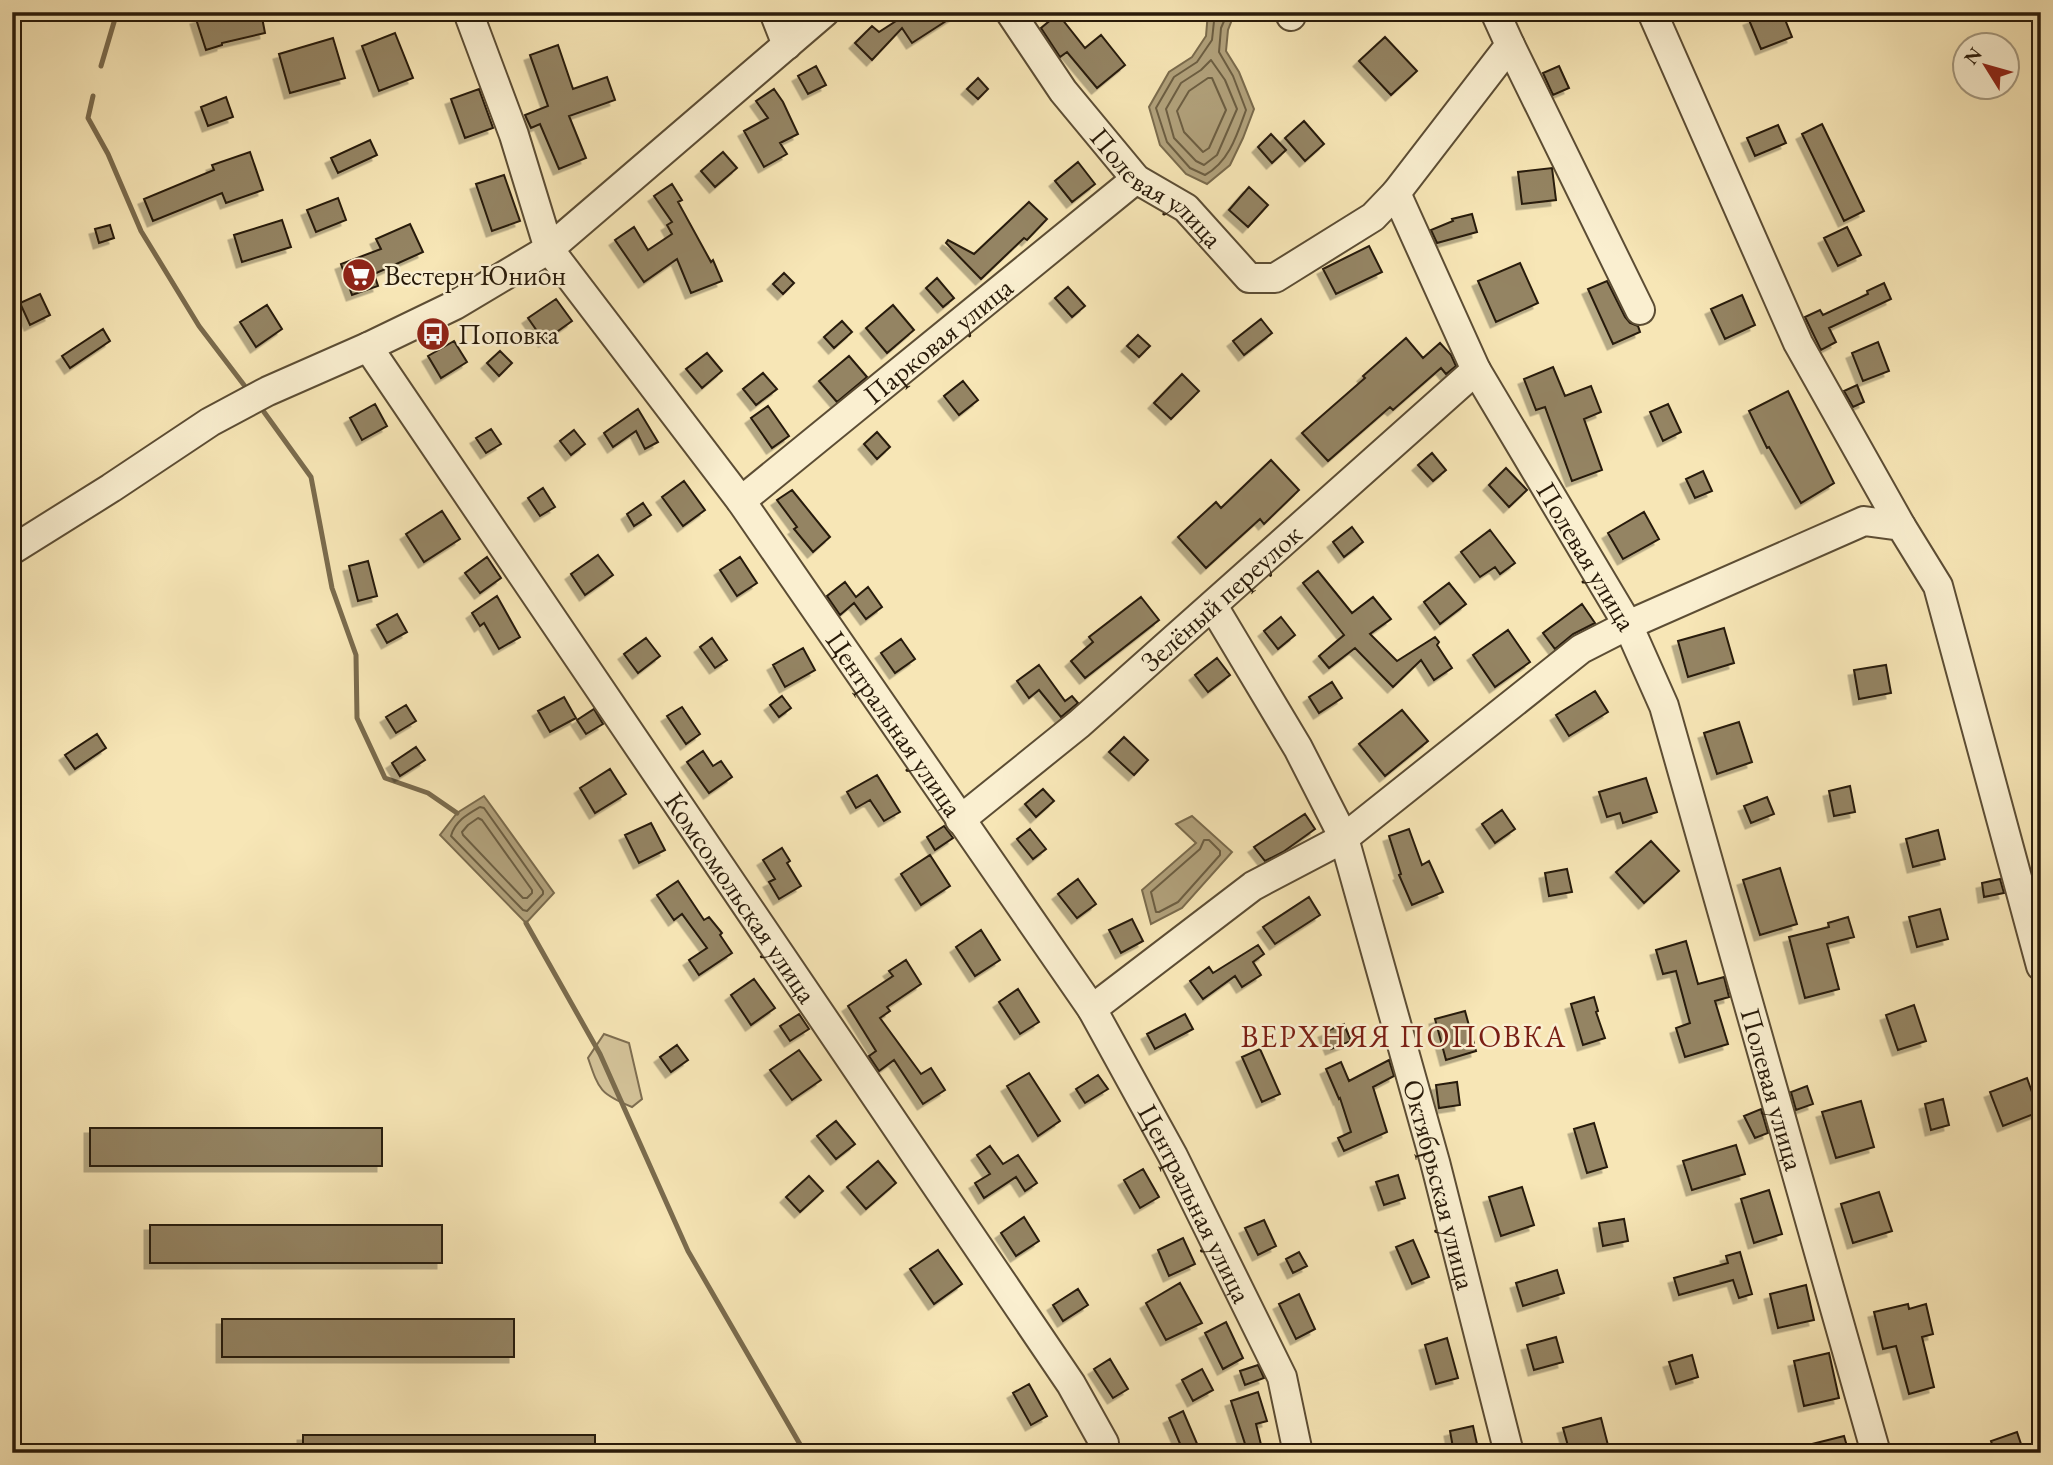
<svg xmlns="http://www.w3.org/2000/svg" width="2053" height="1465" font-family="'EB Garamond',serif">
	<style>
		.green { fill: #d4c399; stroke: #7e6e51; stroke-width: 2 }
		.water { fill: #b1a17b; stroke: #7a6b4d; stroke-width: 2 }
		.lines { fill: none; stroke-linecap: round; stroke-linejoin: round }
		.shore { stroke: #6c5e42; stroke-width: 2 }
		.stream { stroke: #7a6b4d; stroke-width: 5 }
		.building { fill: #948463; stroke: #281a09; stroke-width: 2; filter: url(#shadow) }
		.minor-casing { stroke: #5c4d34; stroke-width: 32 }
		.minor { stroke: #faefd0; stroke-width: 28 }
		.labels { text-anchor: middle; stroke-width: 5; stroke-linejoin: round; paint-order: stroke }
		.street-label { font-size: 28px; fill: #281a09; stroke: #faefd0 }
		.poi-label { font-size: 28px; fill: #281a09; stroke: #faefd0; text-anchor: start }
		.neighbourhood-label { font-size: 30px; letter-spacing: 2px; fill: #7a1f14; stroke: #faefd0 }
	</style>
	<defs>
		<filter id="shadow"><feDropShadow dx="-5.5" dy="5.5" stdDeviation="0" flood-color="#0004"/></filter>
	</defs>
	<rect width="100%" height="100%" fill="#f7e6b6"/>
	<filter id="stains"><feTurbulence type="fractalNoise" baseFrequency=".00286" numOctaves="4"/><feColorMatrix values="0 0 0 0 .2 0 0 0 0 .09 0 0 0 0 .02 0 0 0 .5 -.17"/></filter>
	<radialGradient id="worn" r=".72"><stop offset=".6" stop-color="#630" stop-opacity="0"/><stop offset="1" stop-color="#630" stop-opacity=".3"/></radialGradient>
	<!-- green -->
	<path class="green" d="M604,1034l25,9 13,56 -10,8c-32,-13 -33,-17 -44,-49z"/>
	<!-- water -->
	<path class="water" d="M1208,12h27l-7,18 -2,21 13,21 15,37 -11,29 -13,27 -23,19 -21,-10 -26,-29 -11,-38 20,-35 23,-15 14,-21z
		M484,796l70,97 -28,30 -86,-88 17,-22z
		M1192,816l40,36 -50,56 -31,16 -9,-34 54,-47 -20,-19z"/>
	<g class="lines">
		<!-- shore -->
		<path class="shore" d="M1215,12l-3,28 -15,22 -23,15 -18,31 11,34 23,26 15,7c24,-13 32,-40 41,-65l-13,-34 -14,-24 2,-24 7,-16
			M1211,60l14,20 12,29 -20,46 -13,10 -8,-4 -22,-23 -8,-29 15,-26 20,-13z
			M1208,78h4l14,32 -17,38 -6,4 -19,-20 -7,-21 12,-20z
			M480,807l4,1 59,83v3l-16,17 -4,-1 -72,-74c4,-15 17,-22 29,-29z
			M478,818l4,2 50,70v3l-5,5h-4l-60,-63 -1,-3 6,-7z
			M1204,840h5l11,11v4l-42,47 -19,10h-3l-5,-20 49,-43z"/>
		<!-- stream -->
		<path class="stream" d="M101,66l16,-54
			M93,96l-5,22 20,36 33,77 58,95 45,59
			M264,412l47,65 21,111 24,67 1,63 28,60 43,15 29,20
			M526,923l74,131 88,197 117,202"/>
	</g>
	<!-- building -->
	<path class="building" d="M217,12h44l4,21 -43,10v2l-16,5 -10,-31z
		M910,12h50l-48,31 -10,-15 -30,32 -17,-17 17,-17 7,6z
		M1769,12h13l10,25 -31,12 -12,-29z
		M1058,14l27,34 16,-13 24,30 -28,23 -30,-36 -7,5 -19,-29z
		M395,33l18,45 -34,13 -17,-45z
		M1385,37l32,34 -26,24 -32,-34z
		M333,38l12,40 -55,15 -11,-39z
		M558,45l15,44 34,-12 8,23 -46,16 17,42 -27,11 -19,-45 -9,4 -6,-13 23,-9 -18,-51z
		M816,66l10,19 -18,9 -10,-18z
		M1559,66l10,22 -16,7 -10,-22z
		M978,78l10,11 -10,10 -11,-10z
		M479,89l14,39 -28,10 -14,-39z
		M774,89l9,13 15,32 -18,9 7,11 -23,13 -20,-36 24,-13 -12,-17z
		M226,97l7,20 -25,9 -7,-19z
		M1304,121l20,23 -19,17 -20,-23z
		M1822,124l42,87 -20,10 -42,-87z
		M1778,125l8,18 -31,13 -8,-18z
		M1271,134l15,16 -14,13 -14,-16z
		M370,140l7,15 -39,18 -7,-15z
		M250,152l13,38 -37,13 -4,-10 -69,28 -9,-22 70,-29 -2,-5z
		M723,152l14,16 -22,19 -14,-16z
		M1078,162l17,22 -23,18 -17,-21z
		M1552,168l4,32 -34,4 -4,-32z
		M504,175l16,46 -28,10 -16,-47z
		M672,184l10,16 -4,2 33,60 2,-2 9,21 -31,12 -14,-34 -33,23 -29,-42 19,-13 14,23 24,-16 -5,-9 5,-3 -18,-26z
		M1249,187l19,18 -20,22 -19,-17z
		M338,198l8,22 -30,12 -9,-22z
		M1029,202l18,17 -20,21 -3,-2 -43,41 -35,-36 2,-3 26,14z
		M1472,214l5,18 -40,11 -6,-13 22,-9 -1,-2z
		M282,220l9,27 -49,15 -8,-27z
		M410,224l13,28 -49,22 4,12 -26,9 -11,-31 40,-15 -5,-10z
		M110,225l4,13 -15,5 -4,-14z
		M1847,227l14,28 -23,11 -14,-28z
		M1369,246l13,26 -46,22 -13,-25z
		M1520,263l18,40 -42,19 -18,-41z
		M784,273l10,10 -11,11 -10,-10z
		M937,278l17,20 -11,9 -17,-19z
		M1607,281l18,36 5,6 8,3 2,6 -27,12 -25,-55z
		M1884,283l7,16 -62,29 7,14 -15,8 -16,-33 15,-7 3,5 45,-21 -1,-3z
		M1068,287l17,19 -13,11 -17,-19z
		M40,294l10,21 -20,10 -10,-22z
		M1742,295l13,30 -30,14 -14,-30z
		M556,299l16,22 -28,20 -16,-23z
		M267,305l15,24 -26,18 -16,-25z
		M893,305l21,25 -27,23 -21,-25z
		M1261,319l11,14 -28,22 -11,-14z
		M842,321l10,11 -18,16 -10,-11z
		M103,329l7,12 -40,27 -8,-12z
		M1138,335l12,11 -11,11 -12,-11z
		M1406,338l17,20 17,-15 11,12 5,11 -10,8 -5,-6 -48,42 -3,-3 -62,54 -26,-28 63,-55 -2,-2z
		M454,341l13,21 -26,16 -13,-22z
		M1878,342l11,29 -26,10 -11,-28z
		M500,351l12,12 -13,13 -12,-13z
		M707,353l15,18 -20,17 -16,-19z
		M849,356l18,21 -30,25 -18,-21z
		M1553,367l12,29 26,-10 10,26 -17,7 18,51 -30,11 -27,-74 -9,3 -12,-31z
		M763,373l14,16 -21,16 -13,-16z
		M1182,374l17,17 -28,28 -17,-16z
		M963,381l15,19 -19,15 -15,-19z
		M1857,385l7,17 -11,5 -9,-16z
		M1788,391l46,92 -33,20 -32,-56 -2,1 -18,-37z
		M375,404l12,22 -25,14 -12,-22z
		M1668,404l13,28 -18,9 -13,-29z
		M768,406l21,30 -17,12 -21,-30z
		M638,409l20,33 -13,7 -9,-18 -23,16 -9,-14z
		M491,429l10,15 -15,9 -10,-15z
		M574,430l11,14 -14,11 -11,-14z
		M877,432l13,15 -13,12 -13,-15z
		M1432,453l14,17 -13,11 -15,-16z
		M1271,460l28,30 -35,34 -4,-5 -54,49 -28,-31 38,-35 5,6z
		M1506,468l21,22 -18,17 -20,-22z
		M1703,471l9,20 -17,7 -9,-19z
		M684,481l21,29 -22,16 -21,-29z
		M543,488l12,19 -15,9 -12,-18z
		M792,490l38,47 -17,15 -19,-23 3,-2 -20,-27z
		M643,503l8,12 -17,11 -7,-12z
		M442,511l18,28 -36,23 -18,-28z
		M1644,512l15,27 -36,20 -15,-26z
		M1352,527l11,15 -19,15 -11,-15z
		M1490,530l25,33 -15,11 -5,-7 -15,10 -19,-25z
		M598,555l15,20 -28,20 -14,-21z
		M487,557l14,21 -21,15 -15,-20z
		M740,557l17,26 -20,13 -17,-26z
		M368,561l9,35 -19,5 -9,-35z
		M1318,571l34,42 21,-16 18,22 -21,15 27,27 38,-24 4,5 -2,3 15,23 -18,12 -13,-20 -28,27 -38,-39 -26,20 -10,-12 25,-21 -41,-52z
		M845,582l11,15 12,-10 14,20 -16,12 -12,-16 -14,12 -13,-19z
		M1449,583l17,21 -26,20 -16,-22z
		M497,596l23,41 -21,12 -15,-26 -4,3 -8,-13z
		M1141,597l18,23 -74,58 -14,-17 22,-19 -4,-5z
		M1582,604l13,19 -22,11 -18,15 -12,-16z
		M397,614l10,18 -20,11 -10,-18z
		M1281,617l14,18 -17,14 -14,-18z
		M1724,628l10,35 -46,14 -10,-36z
		M1508,630l22,32 -35,25 -22,-32z
		M646,638l14,18 -22,17 -14,-19z
		M712,638l15,22 -12,8 -15,-21z
		M901,639l14,20 -20,14 -14,-20z
		M803,648l12,22 -30,17 -12,-22z
		M1217,658l13,17 -22,17 -13,-17z
		M1039,665l26,36 7,-5 6,7 -17,14 -22,-27 -10,8 -12,-17z
		M1886,665l5,28 -32,6 -5,-29z
		M1332,682l10,16 -23,15 -10,-16z
		M1595,691l13,21 -39,24 -13,-21z
		M782,696l9,12 -12,9 -9,-12z
		M564,697l12,21 -26,14 -12,-21z
		M406,705l10,16 -20,12 -10,-16z
		M682,707l18,27 -14,10 -19,-28z
		M594,709l9,15 -17,10 -9,-14z
		M1402,710l26,31 -43,35 -26,-32z
		M1739,722l13,40 -35,12 -13,-41z
		M97,734l9,14 -31,21 -10,-14z
		M1124,737l24,23 -14,15 -25,-23z
		M416,747l9,13 -25,16 -8,-13z
		M703,751l10,15 8,-5 11,16 -23,16 -22,-31z
		M610,769l16,25 -31,19 -15,-25z
		M877,775l23,37 -16,9 -14,-21 -14,8 -9,-16z
		M1646,778l11,34 -34,11 -3,-10 -13,4 -8,-25z
		M1850,786l5,26 -21,4 -5,-25z
		M1043,789l11,12 -18,16 -11,-13z
		M1767,797l7,17 -23,9 -7,-17z
		M1502,810l13,19 -20,14 -13,-19z
		M1305,814l10,15 -32,23 -18,9 -11,-14z
		M651,823l14,27 -26,13 -14,-28z
		M944,826l9,12 -18,12 -8,-13z
		M1030,829l16,20 -13,10 -16,-20z
		M1409,829l13,36 7,-4 14,31 -31,13 -13,-30 2,-1 -12,-38z
		M1938,830l7,29 -32,8 -7,-28z
		M1651,841l28,30 -35,32 -28,-31z
		M782,848l8,13 -3,2 14,23 -22,13 -10,-17 6,-3 -12,-19z
		M930,855l20,31 -29,19 -20,-31z
		M1780,868l17,56 -37,11 -17,-55z
		M1567,869l5,23 -23,4 -4,-23z
		M1078,879l18,25 -19,14 -19,-24z
		M2000,879l4,14 -20,4 -2,-14z
		M678,881l26,39 5,-3 13,16 -2,2 12,18 -33,22 -10,-15 18,-12 -25,-34 -8,6 -17,-25z
		M1309,897l11,18 -45,29 -12,-17z
		M1940,909l8,30 -31,8 -8,-30z
		M1848,917l6,20 -27,7 12,45 -34,9 -16,-61 40,-10 -1,-4z
		M1132,919l11,22 -22,12 -12,-23z
		M981,930l19,30 -25,16 -19,-29z
		M1686,941l12,43 26,-7 5,20 -14,4 13,43 -43,13 -9,-29 14,-5 -14,-52 -13,3 -7,-24z
		M1258,945l6,9 -11,8 8,13 -19,12 -7,-11 -32,23 -13,-18 19,-14 4,6z
		M906,960l15,24 -34,23 3,4 -10,7 41,56 10,-6 14,22 -22,14 -29,-44 -15,11 -10,-15 7,-5 -28,-45 45,-30 -4,-5z
		M754,979l21,29 -24,17 -20,-30z
		M1018,989l21,33 -19,12 -21,-32z
		M1594,997l4,14 -2,1 9,26 -22,7 -12,-41z
		M1914,1005l12,36 -28,9 -12,-35z
		M1465,1011l11,40 -30,9 -11,-41z
		M799,1014l10,15 -19,12 -10,-15z
		M1185,1014l8,15 -38,20 -8,-15z
		M1344,1024l7,17 -20,8 -7,-17z
		M677,1045l11,15 -17,12 -11,-15z
		M1260,1049l20,45 -18,8 -20,-45z
		M799,1050l22,30 -29,20 -22,-30z
		M1389,1060l5,16 -21,11 14,45 -43,19 -6,-13 13,-6 -11,-34 -1,1 -13,-30 15,-7 8,19z
		M1029,1073l31,48 -22,15 -31,-50z
		M1098,1075l10,14 -23,14 -9,-14z
		M2027,1078l12,34 -36,14 -13,-34z
		M1457,1082l3,23 -21,3 -3,-23z
		M1807,1086l6,18 -17,6 -5,-18z
		M1943,1099l6,26 -18,5 -6,-26z
		M1861,1101l13,46 -38,11 -14,-46z
		M1761,1109l7,24 -13,5 -11,-22z
		M836,1121l19,23 -19,15 -19,-23z
		M1594,1123l13,44 -20,6 -13,-44z
		M90,1128h292v38h-292z
		M1736,1145l9,29 -53,16 -9,-29z
		M990,1146l13,18 15,-9 19,28 -12,8 -9,-14 -32,21 -9,-15 15,-9 -13,-19z
		M878,1161l18,22 -30,26 -19,-22z
		M1143,1169l16,28 -19,11 -16,-28z
		M1398,1175l7,23 -21,7 -8,-23z
		M809,1176l14,15 -23,21 -14,-15z
		M1522,1187l12,38 -33,11 -12,-39z
		M1769,1190l13,44 -28,9 -13,-44z
		M1879,1192l13,39 -39,12 -12,-39z
		M1024,1217l15,24 -23,15 -15,-23z
		M1624,1219l4,22 -25,5 -4,-23z
		M1264,1220l12,26 -18,9 -13,-27z
		M150,1225h292v38h-292z
		M1183,1238l12,26 -26,12 -11,-26z
		M1413,1240l16,37 -17,7 -16,-37z
		M938,1250l24,34 -28,20 -24,-35z
		M1299,1252l8,14 -14,7 -7,-14z
		M1740,1252l12,42 -13,4 -6,-18 -54,15 -5,-17 54,-15 -2,-7z
		M1557,1270l7,23 -41,13 -7,-23z
		M1180,1283l22,40 -36,17 -20,-37z
		M1806,1285l8,35 -36,8 -8,-34z
		M1078,1289l10,16 -25,16 -10,-16z
		M1299,1294l16,35 -19,10 -17,-35z
		M1908,1304l1,5 17,-5 7,30 -11,3 12,50 -25,7 -13,-48 -13,3 -9,-37z
		M222,1319h292v38h-292z
		M1226,1322l17,36 -20,11 -18,-36z
		M1556,1337l7,25 -29,8 -7,-25z
		M1447,1338l11,40 -22,6 -11,-39z
		M1829,1353l10,45 -35,8 -10,-45z
		M1692,1355l6,22 -22,7 -7,-22z
		M1110,1359l18,30 -15,9 -19,-29z
		M1258,1365l6,13 -19,7 -5,-14z
		M1202,1369l11,21 -20,11 -11,-21z
		M1029,1384l18,32 -16,9 -18,-32z
		M1258,1392l9,29 -11,3 7,29h-15l-17,-52z
		M1183,1411l18,42h-17l-15,-35z
		M1601,1418l9,35h-40l-7,-25z
		M1473,1426l6,27h-25l-4,-22z
		M2017,1432l7,21h-29l-4,-12z
		M303,1435h292v18h-292z
		M1844,1436l5,17h-48l-1,-6z"/>
	<g class="lines">
		<!-- minor casing -->
		<g class="minor-casing">
			<g id="minor">
				<path id="s1" d="M468,12l46,123 35,114 192,252 351,508 81,147 109,221 16,76"/>
				<path d="M774,12l13,33"/>
				<path id="s2" d="M1010,12l53,79 73,88 50,29 63,70h26l98,-61 23,-24 80,177 152,255 36,81 212,747"/>
				<path d="M1289,12l2,4"/>
				<path d="M1652,12l146,331 103,183"/>
				<path d="M1510,45l130,265"/>
				<path d="M1396,193l114,-148 -15,-33"/>
				<path id="s3" d="M368,347l703,1037 33,59v10"/>
				<path id="s4" d="M741,501l395,-322"/>
				<path d="M12,550l99,-62 99,-66 58,-31 100,-44 87,-42 94,-56 276,-237"/>
				<path id="s5" d="M1213,606l85,142 46,90 91,324 74,291"/>
				<path id="s6" d="M960,820l119,-96 397,-354"/>
				<path d="M1092,1009l161,-123 91,-48 237,-189 47,-24 236,-104 37,5 37,60 103,380"/>
			</g>
		</g>
		<!-- minor -->
		<use href="#minor" class="minor"/>
	</g>
	<!-- icons -->
	<defs>
		<g id="supermarket-disc" transform="scale(1.75)"><circle r="9.5" fill="#8f2418" stroke="#faefd0"/><path d="M-6-5.5h2.5l.6 2H6L4.5 2H-2.5L-4.4-4H-6ZM-1.5 3.2a1.3 1.3 0 1 0 .1 0ZM3 3.2a1.3 1.3 0 1 0 .1 0Z" fill="#fff"/></g>
		<g id="bus-disc" transform="scale(1.75)"><circle r="9.5" fill="#8f2418" stroke="#faefd0"/><path d="M-5-6H5V4H4V6H2V4H-2V6H-4V4H-5ZM-3.5-4V0h7V-4ZM-3.5 1.2v1.5H-2V1.2ZM2 1.2v1.5H3.5V1.2Z" fill="#fff"/></g>
	</defs>
	<g fill-rule="evenodd">
		<use href="#supermarket-disc" x="359" y="275"/>
		<use href="#bus-disc" x="433" y="334"/>
	</g>
	<g class="labels">
		<!-- street labels -->
		<g class="street-label">
			<text dy="10" stroke="none"><textPath href="#s2" startOffset="231">Полевая улица</textPath></text>
			<text dy="10" stroke="none"><textPath href="#s4" startOffset="254">Парковая улица</textPath></text>
			<text dy="10" stroke="none"><textPath href="#s2" startOffset="947">Полевая улица</textPath></text>
			<text dy="10" stroke="none"><textPath href="#s6" startOffset="343">Зелёный переулок</textPath></text>
			<text dy="10" stroke="none"><textPath href="#s1" startOffset="838">Центральная улица</textPath></text>
			<text dy="10" stroke="none"><textPath href="#s3" startOffset="665">Комсомольская улица</textPath></text>
			<text dy="10" stroke="none"><textPath href="#s2" startOffset="1514">Полевая улица</textPath></text>
			<text dy="10" stroke="none"><textPath href="#s5" startOffset="626">Октябрьская улица</textPath></text>
			<text dy="10" stroke="none"><textPath href="#s1" startOffset="1405">Центральная улица</textPath></text>
		</g>
		<!-- poi labels -->
		<g class="poi-label">
			<text x="384" y="285">Вестерн Юнион</text>
			<text x="458" y="344">Поповка</text>
		</g>
		<!-- neighbourhood labels -->
		<g class="neighbourhood-label">
			<text x="1404" y="1047">ВЕРХНЯЯ ПОПОВКА</text>
		</g>
	</g>
	<!-- margin -->
	<rect width="2053" height="1465" fill="none" stroke="#f7e6b6" stroke-width="42"/>
	<rect x="14" y="14" width="2025" height="1437" fill="none" stroke="#281a09" stroke-width="3.5"/>
	<rect x="21" y="21" width="2011" height="1423" fill="none" stroke="#281a09" stroke-width="2"/>
	<!-- north arrow -->
	<g transform="translate(1986 66) rotate(307)"><circle r="33" fill="#faefd0" stroke="#a69a80" stroke-width="2"/>
	<path d="M0-5L12 26L0 18L-12 26Z" fill="#8f2418"/>
	<text y="-10" font-size="19" font-weight="bold" text-anchor="middle" fill="#281a09">N</text>
	</g>
	<rect width="100%" height="100%" filter="url(#stains)"/>
	<rect width="100%" height="100%" fill="url(#worn)"/>
</svg>
